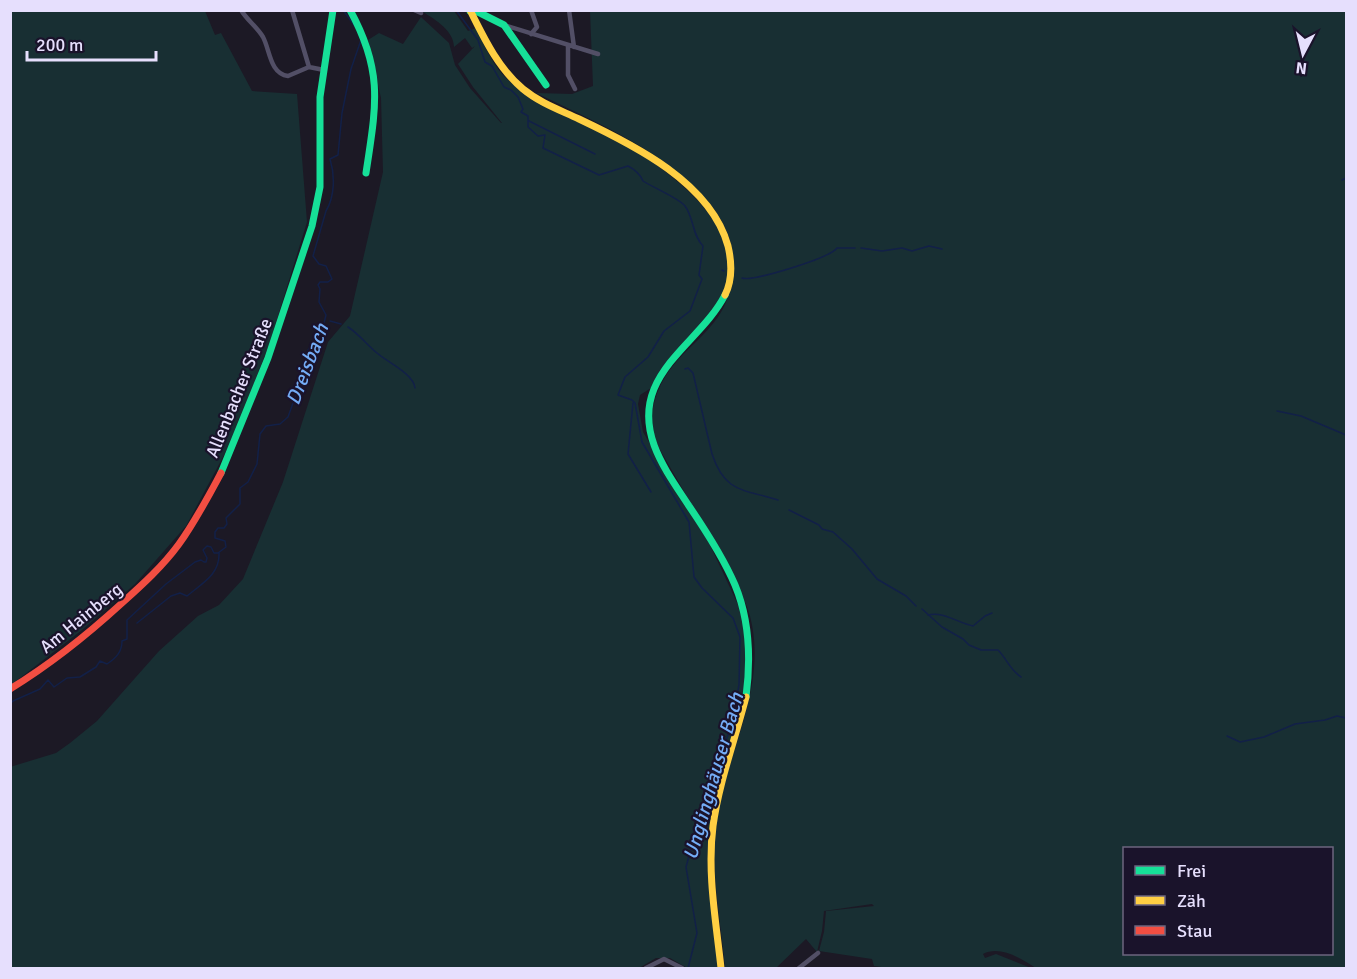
<svg xmlns="http://www.w3.org/2000/svg" width="1357" height="979" font-family="Signika,sans-serif">
	<style>
		.green { fill: #182f33; fill-rule: evenodd }
		.lines { fill: none; stroke-linecap: round; stroke-linejoin: round }
		.stream { stroke: #122048; stroke-width: 1.5 }
		.street { stroke: #524f66; stroke-width: 4.5 }
		.fast { stroke: #16e098; stroke-width: 7 }
		.slow { stroke: #ffcf43; stroke-width: 7 }
		.jam { stroke: #f24e42; stroke-width: 7 }
		.labels { text-anchor: middle; stroke-width: 4.5; stroke-linejoin: round; paint-order: stroke }
		.street-label { font-size: 18px; fill: #e6dffd; stroke: #1a132b }
		.water-label { font-size: 20px; font-style: italic; fill: #74acf6; stroke: #1a132b }
	</style>
	<rect width="100%" height="100%" fill="#1c1925"/>
	<!-- green -->
	<path class="green" d="M11,11h194l10,24 6,-2 31,58 45,3 10,128 -38,123 -38,97 -45,84 -51,58 -53,46 -71,55z
		M424,11h30l14,20 8,-3c9,19 19,43 37,56 9,6 19,10 29,15 26,14 54,27 80,43 45,28 124,82 104,144 -10,34 -52,74 -75,102l-11,7 -2,9 5,28 66,111 32,68 6,31v34l-8,41 -30,117 10,134h-32l-17,-10h-14l-17,10h-628l-1,-201 46,-14 14,-10 27,-22 62,-70 39,-35 21,-11 24,-26 40,-97 45,-140 22,-26 33,-144 -2,-74 -13,-58 11,-7 24,11 18,-27 28,26 6,22 15,23 31,35h1l-29,-36 -15,-23 17,-18 -3,2 -7,-10 -11,9c0,-16 -18,-27 -31,-35z
		M590,11h756v957h-310c-14,-9 -36,-23 -53,-14l2,4 11,-4 35,14h-142l-15,-2 -2,-7 -53,-8 5,-19 2,-21 48,-5 -2,-2 -48,7 -2,20 -5,21 -11,-13 -30,29h-51c-4,-47 -15,-97 -9,-144 9,-70 53,-136 34,-208 -7,-25 -22,-47 -34,-69 -19,-33 -38,-66 -57,-99 -2,-5 -5,-11 -6,-17 -5,-21 6,-48 19,-64 14,-18 33,-31 46,-50 9,-13 13,-28 15,-43 11,-91 -131,-149 -197,-181l36,1 21,-8zM1124,848h208v106h-208z"/>
	<g class="lines">
		<!-- stream -->
		<path class="stream" d="M343,10l11,15
			M456,10l22,30 7,22 7,4 12,21 7,3 7,7 5,12 -2,3 7,4v11l10,9 7,-1 -2,13 56,27 29,-9c6,3 13,9 15,15 9,6 36,17 42,25 9,12 7,29 18,40l-4,29 3,4 -12,32 -26,20 -16,26 -23,20 -7,18 14,5 3,3 7,39 47,80 5,55 8,11 31,30 7,19 -1,48 -7,39 -11,30 -10,21 -25,92 11,66 -9,35
			M529,121l66,33
			M1342,180l4,-2
			M861,248l21,3 20,-3 10,3 17,-5 13,3
			M722,270l2,1
			M742,278c10,4 88,-20 95,-30h18
			M330,321l11,3
			M348,327c11,7 19,18 29,26 10,9 37,21 38,35
			M685,369l3,-1 5,5 19,81c13,39 31,35 66,46
			M633,403l-5,51 23,38
			M1277,411l24,5 45,19
			M789,510l30,15 3,4 11,3 19,17 25,30 29,17 10,10
			M922,609l20,18 21,12 6,6 12,5h17c9,9 12,20 23,27
			M928,615c15,-4 30,8 45,11l12,-10 7,-3
			M137,623l34,-27 9,-3 7,3c14,-12 33,-21 32,-43
			M10,704l3,-3 27,-12 8,-9 6,7 13,-9 13,-1 16,-10 4,-6 7,3c9,-6 15,-12 15,-23l5,-2v-19l39,-36 29,-22 6,-2 3,2h2l1,-4 -4,-8 4,-4 4,1 3,6h4l8,-6 -1,-6 -10,-3v-6l3,-4h6l3,-4 -1,-6 14,-14v-16l8,-6 9,-18 3,-30 6,-8 14,-2 8,-7 9,-25 10,-40 17,-29 2,-8 -7,-13 1,-13 -2,-4 2,-3h8l4,-3 -6,-13 -7,-2 -6,-8 13,-45c9,-15 9,-36 4,-52l8,-4 4,-42 9,-44 10,-29
			M1227,736l13,6 24,-5 31,-13 30,-4 12,-4 9,2"/>
		<!-- street -->
		<path class="street" d="M241,10c6,10 16,17 22,27 7,13 7,37 25,39l21,-9
			M292,10l17,57 15,3
			M414,10l7,3
			M531,10l6,17 -6,7
			M569,10l5,37
			M504,25l94,29
			M568,46v29l7,14
			M646,968l18,-9 18,9
			M799,968l19,-15"/>
		<!-- fast -->
		<path class="fast" d="M350,10c34,62 26,96 16,163
			M470,11h6l28,14 42,60
			M725,295c-18,35 -56,58 -71,94 -18,44 13,83 35,117 17,25 34,51 46,79 15,36 16,74 11,112
			M221,473l47,-115 44,-132 8,-39v-90l13,-87"/>
		<!-- slow -->
		<path class="slow" d="M470,10c14,28 28,58 53,79 17,14 37,21 56,30 55,26 132,64 149,127 4,17 5,33 -3,49
			M721,968c-5,-47 -14,-95 -8,-142 6,-44 22,-86 33,-129"/>
		<!-- jam -->
		<path class="jam" d="M10,689c41,-25 77,-54 112,-86 20,-18 41,-37 57,-59 16,-22 29,-47 42,-71"/>
	</g>
	<g class="labels">
		<!-- street labels -->
		<g class="street-label">
			<text transform="translate(239 388) rotate(-68)" y="6">Allenbacher Straße</text>
			<text transform="translate(81 618) rotate(-39)" y="6">Am Hainberg</text>
		</g>
		<!-- water labels -->
		<g class="water-label">
			<text transform="translate(307 364) rotate(-69)" y="7">Dreisbach</text>
			<text transform="translate(713 776) rotate(-74)" y="7">Unglinghäuser Bach</text>
		</g>
	</g>
	<!-- border -->
	<rect width="1357" height="979" fill="none" stroke="#e6dffd" stroke-width="24"/>
	<!-- legend -->
	<rect x="1123" y="847" width="210" height="108" fill="#1a132b" stroke="#6c657f" stroke-width="1.5"/>
	<rect x="1135" y="866" width="30" height="9" fill="#16e098" stroke="#6c657f" stroke-width="1.5"/>
	<text x="1177" y="877" font-size="18" fill="#e6dffd">Frei</text>
	<rect x="1135" y="896" width="30" height="9" fill="#ffcf43" stroke="#6c657f" stroke-width="1.5"/>
	<text x="1177" y="907" font-size="18" fill="#e6dffd">Zäh</text>
	<rect x="1135" y="926" width="30" height="9" fill="#f24e42" stroke="#6c657f" stroke-width="1.5"/>
	<text x="1177" y="937" font-size="18" fill="#e6dffd">Stau</text>
	<!-- north arrow -->
	<g transform="translate(1303 54) rotate(187)" stroke="#1a132b" stroke-width="4.5" paint-order="stroke">
	<path d="M0-4.5L10 22L0 15L-10 22Z" fill="#e6dffd"/>
	<text y="-9" font-size="16" font-weight="bold" text-anchor="middle" fill="#e6dffd">N</text>
	</g>
	<!-- scale -->
	<path d="M27 51v9h129v-9" fill="none" stroke="#e6dffd" stroke-width="3"/>
	<text x="36" y="51" font-size="18" fill="#e6dffd" stroke="#1a132b" stroke-width="4.5" paint-order="stroke">200 m</text>
</svg>
